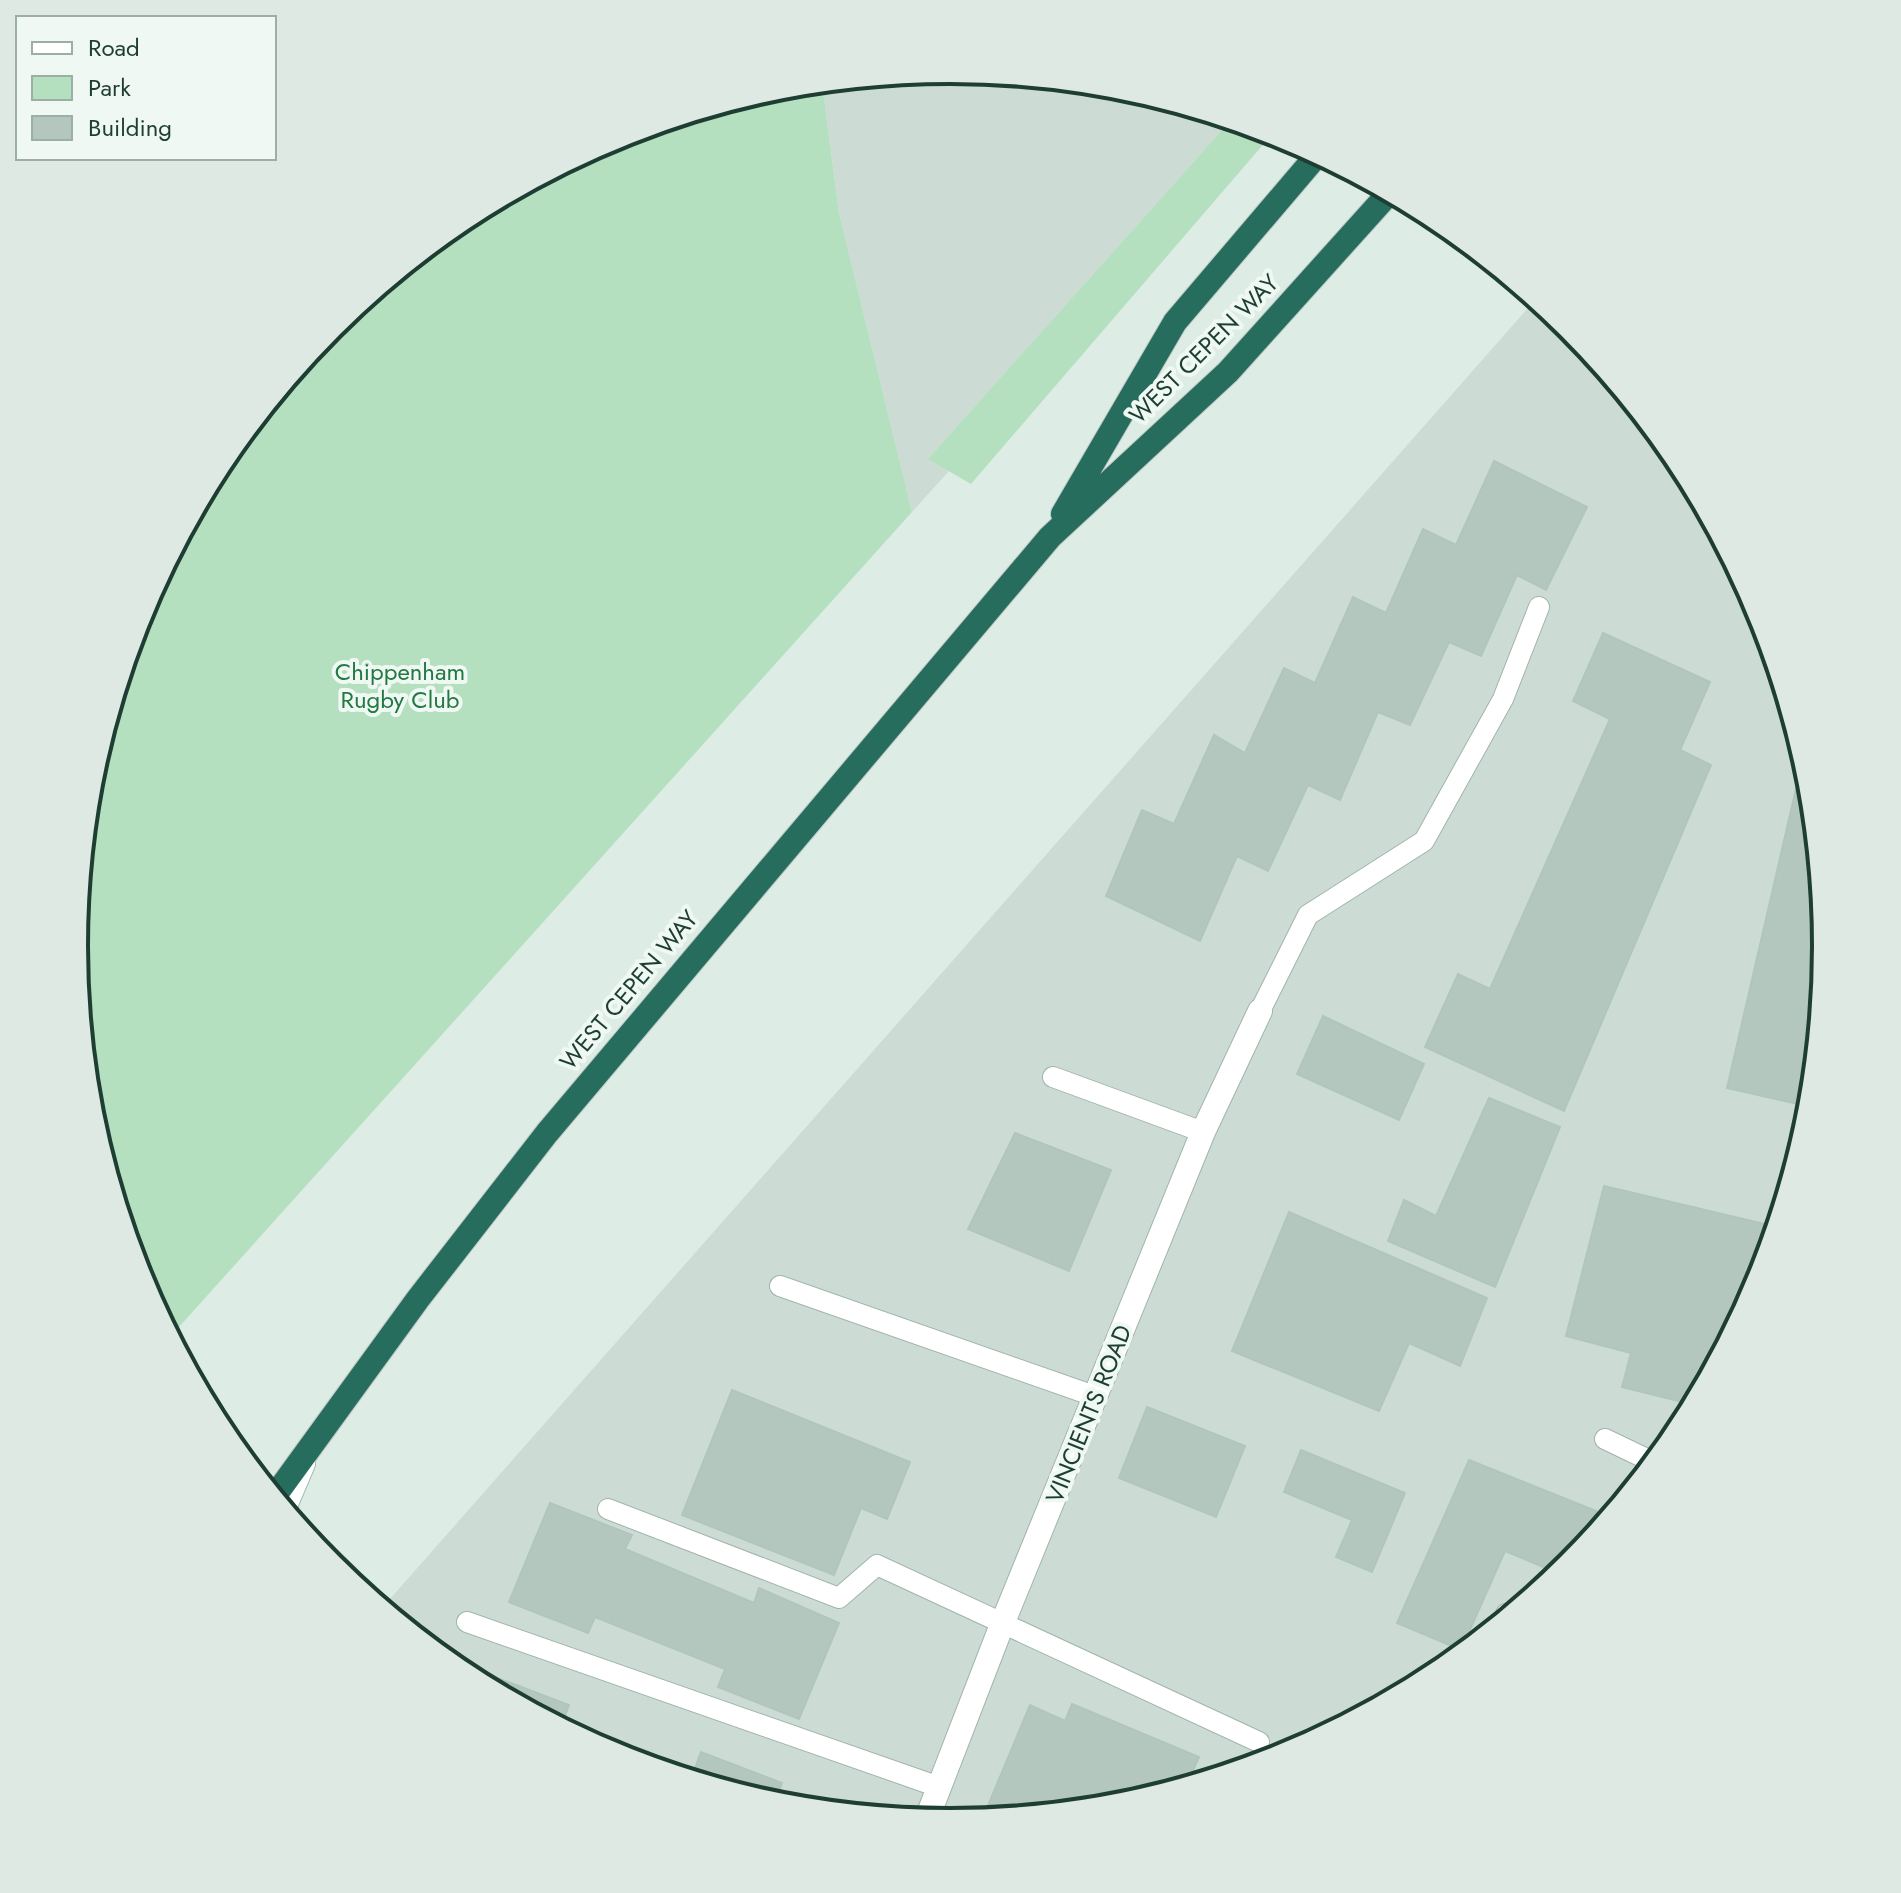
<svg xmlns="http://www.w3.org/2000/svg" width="1901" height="1893" font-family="Jost,sans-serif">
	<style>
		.built { fill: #ccdcd4 }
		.green { fill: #b4e0bf }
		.building { fill: #b3c7be; stroke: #b0c6bd; stroke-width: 2 }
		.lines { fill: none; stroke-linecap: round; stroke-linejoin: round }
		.lane-casing { stroke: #a1b4ad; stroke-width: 22 }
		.street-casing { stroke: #a1b4ad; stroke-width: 26 }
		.highway-casing { stroke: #c0c9c6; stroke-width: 26 }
		.lane { stroke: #fff; stroke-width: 20 }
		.street { stroke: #fff; stroke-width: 24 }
		.highway { stroke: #266d5d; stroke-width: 24 }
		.labels { text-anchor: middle; stroke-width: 8; stroke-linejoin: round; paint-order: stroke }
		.street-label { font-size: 24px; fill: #1e3e34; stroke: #eff8f3 }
		.park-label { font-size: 24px; fill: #237943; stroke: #eff8f3 }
		.rim { fill: none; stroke: #1e3e34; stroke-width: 4 }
	</style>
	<rect width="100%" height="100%" fill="#deece6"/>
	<!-- built -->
	<path class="built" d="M951,70l171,17 109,33 -302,338 20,13 -37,41 -73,-299 -17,-130z
		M1536,299l35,28 109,133 80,152 50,164 17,171 -17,171 -50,164 -81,152 -109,133 -133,109 -152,80 -164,50 -171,17 -171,-17 -164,-50 -152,-81 -81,-67z"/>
	<!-- green -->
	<path class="green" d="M822,83l17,130 73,299 -742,825 -29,-56 -50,-164 -17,-171 17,-171 50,-164 81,-152 109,-133 133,-109 152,-80 164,-50z
		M1231,120l42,13 -302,351 -43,-25z"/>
	<!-- building -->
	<path class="building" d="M1494,461l93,46 -41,83 -29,-15 -36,81 -32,-14 -39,83 -32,-13 -38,88 -32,-15 -40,86 -31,-15 -37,85 -94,-45 36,-86 32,14 40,-89 31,18 39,-85 31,15 38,-86 33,16 37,-84 33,16z
		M1603,633l107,49 -30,68 31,15 -147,346 -139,-64 33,-73 32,15 120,-270 -37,-18z
		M1804,754l6,22 17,171 -16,160 -84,-19z
		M1323,1016l101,48 -25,56 -102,-46z
		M1489,1098l71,29 -65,160 -107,-46 16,-41 32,16z
		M1015,1133l96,37 -42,101 -101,-42z
		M1604,1186l173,41 -17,55 -65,123 -73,-18 9,-34 -65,-17z
		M1289,1212l198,86 -27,68 -51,-23 -30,68 -147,-60z
		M732,1390l178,72 -23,57 -26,-11 -27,67 -152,-60z
		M1147,1407l98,39 -29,71 -97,-39z
		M1301,1450l104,43 -33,79 -36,-15 16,-37 -68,-28z
		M1469,1460l142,57 -41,50 -10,7 -55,-23 -44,99 -64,-27z
		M550,1503l82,32 -7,14 129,54 5,-15 80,35 -40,96 -81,-32 7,-18 -130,-52 -7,16 -79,-31z
		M487,1674l82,31 -7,19 132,47 7,-19 81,31 -8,21 -159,-48 -133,-71z
		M1072,1704l127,53 -13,29 -65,20 -139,14 48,-115 35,16z"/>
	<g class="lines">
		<!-- lane casing -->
		<g class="lane-casing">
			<path id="lane" d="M1260,1011l48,-96 116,-74 79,-142 36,-92
				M1053,1077l150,55
				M780,1286l317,111
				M1605,1439l50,24
				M608,1509l231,89 38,-33 382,177
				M285,1511l20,-47
				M1506,1614l4,2
				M467,1622l472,165"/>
		</g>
		<!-- street casing -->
		<g class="street-casing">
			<path id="street" d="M926,1821l77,-199 200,-490 57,-121"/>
		</g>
		<!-- highway casing -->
		<g class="highway-casing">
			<path id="highway" d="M1063,514l112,-192 143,-168
				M274,1497l144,-198 129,-166 503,-596 178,-165 162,-180"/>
		</g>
		<!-- lane -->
		<use href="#lane" class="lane"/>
		<!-- street -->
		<use href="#street" class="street"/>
		<!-- highway -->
		<use href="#highway" class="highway"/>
	</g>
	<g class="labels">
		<!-- street labels -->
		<g class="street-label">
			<text transform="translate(1204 349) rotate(-45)" y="8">WEST CEPEN WAY</text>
			<text transform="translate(629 990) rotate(-50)" y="8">WEST CEPEN WAY</text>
			<text transform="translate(1089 1414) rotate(-68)" y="8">VINCIENTS ROAD</text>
		</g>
		<!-- park labels -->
		<g class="park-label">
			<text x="400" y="680">Chippenham<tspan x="400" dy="28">Rugby Club</tspan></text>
		</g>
	</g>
	<!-- crop -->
	<path d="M0 0H1901V1893H0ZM88 946a862 862 0 1 1 1724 0a862 862 0 1 1-1724 0Z" fill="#dee9e4" fill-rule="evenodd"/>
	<path class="rim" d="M88 946a862 862 0 1 1 1724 0a862 862 0 1 1-1724 0Z"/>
	<!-- legend -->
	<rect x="16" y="16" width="260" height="144" fill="#eff8f3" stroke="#9baea7" stroke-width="2"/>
	<rect x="32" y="42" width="40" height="12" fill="#ffffff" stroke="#9baea7" stroke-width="2"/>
	<text x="88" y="56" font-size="24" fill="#1e3e34">Road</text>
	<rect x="32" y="76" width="40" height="24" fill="#b4e0bf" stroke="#9baea7" stroke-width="2"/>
	<text x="88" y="96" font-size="24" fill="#1e3e34">Park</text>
	<rect x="32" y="116" width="40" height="24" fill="#b3c7be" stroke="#9baea7" stroke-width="2"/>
	<text x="88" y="136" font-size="24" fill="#1e3e34">Building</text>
</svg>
